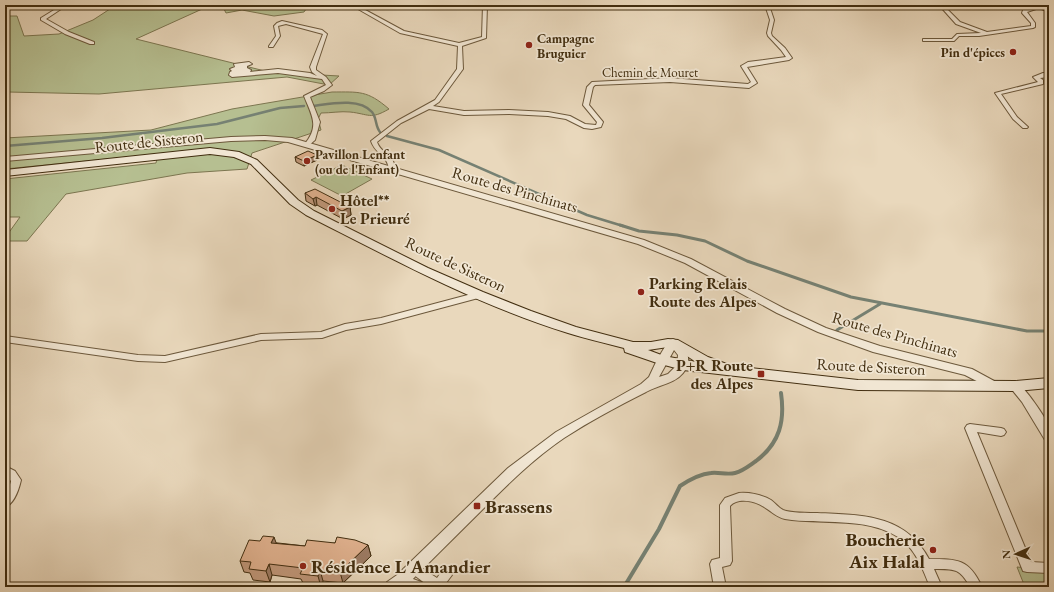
<svg xmlns="http://www.w3.org/2000/svg" width="1054" height="592" font-family="'EB Garamond',serif">
	<style>
		.green { fill: #b6bf91; stroke: #7c7650 }
		.lines { fill: none; stroke-linecap: round; stroke-linejoin: round }
		.stream-far2 { stroke: #768173; stroke-width: 2.5 }
		.stream-far1 { stroke: #768173; stroke-width: 3 }
		.stream { stroke: #768173; stroke-width: 4 }
		.minor-casing { stroke: #6c583b; stroke-width: 2 }
		.tertiary-casing { stroke: #6c583b; stroke-width: 2 }
		.secondary-casing { stroke: #422e10; stroke-width: 2 }
		.minor { fill: #f1e6d3; fill-rule: evenodd }
		.tertiary { fill: #f1e6d3; fill-rule: evenodd }
		.secondary { fill: #f1e6d3; fill-rule: evenodd }
		.wall { fill: #c09779; stroke: #422e10 }
		.shaded-wall { fill: #9c7b63; stroke: #422e10 }
		.building { fill: #dfb08d; stroke: #422e10 }
		.poi-dot { fill: #8f2418; stroke: #f1e6d3; stroke-width: 1.5 }
		.labels { text-anchor: middle; stroke-width: 3.5; stroke-linejoin: round; paint-order: stroke }
		.far-poi-label { font-size: 13px; font-weight: bold; fill: #422e10; stroke: #f1e6d3; text-anchor: start }
		.far-street-label { font-size: 13px; fill: #422e10; stroke: #f1e6d3 }
		.street-label { font-size: 16px; fill: #422e10; stroke: #f1e6d3 }
		.poi-label { font-size: 16px; font-weight: bold; fill: #422e10; stroke: #f1e6d3; text-anchor: start }
		.near-poi-label { font-size: 19px; font-weight: bold; fill: #422e10; stroke: #f1e6d3; text-anchor: start }
	</style>
	<rect width="100%" height="100%" fill="#e9d8bc"/>
	<filter id="stains"><feTurbulence type="fractalNoise" baseFrequency=".005" numOctaves="4"/><feColorMatrix values="0 0 0 0 .2 0 0 0 0 .09 0 0 0 0 .02 0 0 0 .5 -.17"/></filter>
	<radialGradient id="worn" r=".72"><stop offset=".6" stop-color="#630" stop-opacity="0"/><stop offset="1" stop-color="#630" stop-opacity=".3"/></radialGradient>
	<!-- green -->
	<path class="green" d="M116,5h95l-75,34 133,33 70,4 -10,9 -42,-8 -188,17 -91,-2 -3,-2v-74h12l7,20 35,-2 34,-14z
		M222,5h87l-5,7 -30,4 -32,-6 -16,3z
		M332,92c27,0 35,-2 57,17 -19,11 -20,5 -39,3 -9,-1 -19,1 -29,1l-3,6 3,11 -69,23 -5,16 -60,4 -121,21 -39,47h-22v-3l15,-21h-15v-38l151,-16 2,-9 -153,15v-31l146,-8 81,-21z
		M342,165l30,14 -30,17 -31,-16z
		M1017,567l32,3v17h-24z"/>
	<g class="lines">
		<!-- stream-far2 -->
		<path class="stream-far2" d="M312,106c17,-2 47,-9 60,6 5,6 3,14 8,20
			M387,136l52,14 148,65 36,11
			M5,146l97,-8 115,-14 63,-16 24,-2"/>
		<!-- stream-far1 -->
		<path class="stream-far1" d="M620,225l19,6 38,4 28,6 42,20 104,36 176,34h22
			M837,330l43,-26"/>
		<!-- stream -->
		<path class="stream" d="M624,587l35,-58 21,-43c9,-6 20,-12 31,-13 8,-1 16,2 24,0 8,-2 15,-8 21,-12 24,-18 29,-40 25,-68"/>
		<!-- minor casing -->
		<g class="minor-casing">
			<path id="minor" d="M62,5h5l-21,14 23,13 25,10v2h-4l-25,-10 -24,-14v-2z
				M351,5h5l48,26 55,12 23,-6 1,-32h4l-1,33 -24,8 1,23 -24,33 -6,4 31,5 45,-1 39,2 22,4 15,8 11,1 1,-3 -14,-17 4,-18 5,-5 78,-4 78,6 3,-2 -10,-16 7,-4 38,-5 -5,-7 -13,-14 -1,-3 3,-13 -5,-15h4l5,15 -3,13 1,3 13,12 7,10 -3,2 -42,7 10,16 -8,5 -79,-6 -75,3 -2,2 -4,18 14,17 -2,5 -9,2 -8,-1 -18,-9 -18,-3 -39,-2 -45,1 -35,-6 -28,14 -24,19c4,12 18,12 18,28l-3,2 -3,-2c-1,-15 -14,-16 -18,-29l26,-20 38,-21 22,-31 1,-23 -58,-13z
				M939,5h4l17,17 27,10 44,-6v-3l-9,-10 1,-3 13,-4 -1,-1h5l9,4v3l-10,-4 -12,4 8,11v4l-2,1 -54,8h-20l-5,5h-31v-2h29l5,-5 24,-1 -25,-9z
				M282,21l40,9 5,4 -11,33v3l10,7 6,8 -8,6 -14,6 10,25 -5,18 -8,7 -3,-2c16,-19 8,-29 0,-49l22,-11 -4,-6 -44,-6 -46,4 -3,-2 1,-3 2,-1 -2,-2 5,-2 -1,-3 15,-2 3,2 -5,2v2l4,2 -1,2 28,-3 32,4 7,3 -5,-4 -2,-5 13,-33 -37,-10 -8,2 2,10 -7,11h-4v-1l7,-10 -2,-10 3,-3z
				M1043,73h6v4l-9,1 3,2v4l-42,10 16,23 11,10 -1,1h-4l-10,-9 -18,-26 43,-11 -5,-5z
				M479,292l4,3 -1,2 -101,27 -35,6 -24,8 -61,2 -96,22 -27,-1 -133,-19v-6l133,19 27,1 96,-22 60,-2 24,-8 36,-6z
				M970,424l31,4 3,1 2,3 -2,3 -3,1 -24,-4 54,130 18,1v10l-22,-1 -4,-1 -58,-143 2,-3z
				M5,466l10,5 6,9c-2,9 -7,24 -16,27v-13l4,-6 2,-7 -6,-6z
				M739,493c10,-1 23,2 32,7 4,3 8,8 12,10 7,3 26,3 34,3 45,2 88,1 112,46 29,0 40,0 53,28h-12c-10,-19 -16,-18 -36,-18l8,18h-12c-7,-18 -15,-39 -32,-50 -33,-21 -77,-12 -113,-18 -9,-2 -14,-8 -21,-12 -9,-6 -26,-10 -34,-1l2,55 -2,4 -8,2 4,20h-12l-4,-23 2,-4 8,-2v-53l5,-7z
				M414,563l23,15 5,-7 4,-1 4,1 2,4 -9,12h-13l-20,-15 -2,-4 2,-4z
				M402,575l22,8 2,4h-20l-8,-3 -2,-4 2,-4z"/>
		</g>
		<!-- tertiary casing -->
		<g class="tertiary-casing">
			<path id="tertiary" d="M265,136l27,2 352,102 47,19 94,50 41,19 54,18 92,23 24,13 2,3 -2,3 -4,1 -27,-14 -92,-23 -55,-20 -41,-19 -92,-50 -47,-19 -350,-102 -23,-2 -34,1 -226,20v-4l226,-20z
				M673,339c15,5 20,23 10,34 -9,11 -25,12 -37,19 -28,14 -56,29 -82,46 -31,21 -58,48 -84,74 -24,24 -49,48 -73,73l-3,2h-19l2,-5 10,-7 111,-107 48,-36 85,-48 8,-7 8,-17 12,-20zM674,350l4,5 -1,10 -9,9 -9,3z
				M1015,382c9,3 30,35 34,44 1,4 0,11 0,16l-4,-2 -23,-38 -13,-16 2,-3z"/>
		</g>
		<!-- secondary casing -->
		<g class="secondary-casing">
			<path id="secondary" d="M210,148l29,4 18,8 41,40 16,11 114,57 55,24 48,19 45,16 57,15h18l17,-3 10,1 30,17 24,9 126,14 157,1 34,-3v10l-34,3 -157,-1 -175,-20 -26,-7 -32,-11 -1,-4c-18,-5 -37,-9 -56,-15 -91,-28 -177,-75 -262,-118l-16,-11 -39,-40 -17,-7 -24,-3 -205,22v-6zM668,347l7,1 21,14 -32,-6 -16,-6z"/>
		</g>
		<!-- minor -->
		<use href="#minor" class="minor"/>
		<!-- tertiary -->
		<use href="#tertiary" class="tertiary"/>
		<!-- secondary -->
		<use href="#secondary" class="secondary"/>
	</g>
	<!-- wall -->
	<path class="wall" d="M295,157l22,3 -13,6 -8,-4z
		M305,193l45,14 1,8 -8,4 -26,-14 -2,1 -9,-5z
		M260,541l45,5 30,-3 33,2 3,11 -28,27 -20,-2 -2,6h-3l-14,-2 -3,-6 -29,-4 -2,7 -17,-2 -3,-7 -6,-1 -4,-11z"/>
	<!-- shaded-wall -->
	<path class="shaded-wall" d="M317,155v5l-13,6v-5z
		M316,197l1,8 -2,1 -2,-7z
		M350,207l1,8 -8,4 -1,-8z
		M274,537l4,11 -7,-5z
		M368,545l3,11 -28,27 -3,-11z
		M269,564l3,11 -2,7 -4,-11z
		M320,570l3,11 -2,6 -3,-11z"/>
	<!-- building -->
	<path class="building" d="M308,151l9,4 -13,6 -9,-4z
		M315,189l35,18 -8,4 -26,-14 -3,2 -8,-6z
		M263,536l11,1 -3,6 34,3 2,-6 28,3 2,-6 18,3 13,5 -28,27 -20,-2 -2,6 -18,-2 3,-6 -34,-4 -3,7 -17,-2 2,-7 -11,-1 9,-21 11,1z"/>
	<!-- markers -->
	<g class="poi-dot">
		<circle cx="529" cy="45" r="4"/>
		<circle cx="1013" cy="52" r="4"/>
		<circle cx="307" cy="161" r="4"/>
		<circle cx="332" cy="209" r="4"/>
		<circle cx="641" cy="292" r="4"/>
		<rect x="757" y="370" width="8" height="8" rx="2"/>
		<rect x="473" y="502" width="8" height="8" rx="2"/>
		<circle cx="933" cy="550" r="4"/>
		<circle cx="303" cy="566" r="4"/>
	</g>
	<g class="labels">
		<!-- far-poi labels -->
		<g class="far-poi-label">
			<text x="537" y="43">Campagne<tspan x="537" dy="15">Bruguier</tspan></text>
			<text x="1005" y="57" text-anchor="end">Pin d'épices</text>
			<text x="315" y="159">Pavillon Lenfant<tspan x="315" dy="15">(ou de l'Enfant)</tspan></text>
		</g>
		<!-- far-street labels -->
		<g class="far-street-label">
			<text x="650" y="77">Chemin de Mouret</text>
		</g>
		<!-- street labels -->
		<g class="street-label">
			<text transform="translate(149 141) rotate(-6)" y="6">Route de Sisteron</text>
			<text transform="translate(515 189) rotate(16)" y="6">Route des Pinchinats</text>
			<text transform="translate(456 264) rotate(25)" y="6">Route de Sisteron</text>
			<text transform="translate(895 334) rotate(16)" y="6">Route des Pinchinats</text>
			<text transform="translate(871 366) rotate(3)" y="6">Route de Sisteron</text>
		</g>
		<!-- poi labels -->
		<g class="poi-label">
			<text x="340" y="206">Hôtel**<tspan x="340" dy="18">Le Prieuré</tspan></text>
			<text x="649" y="289">Parking Relais<tspan x="649" dy="18">Route des Alpes</tspan></text>
			<text x="753" y="371" text-anchor="end">P+R Route<tspan x="753" dy="18">des Alpes</tspan></text>
		</g>
		<!-- near-poi labels -->
		<g class="near-poi-label">
			<text x="485" y="513">Brassens</text>
			<text x="925" y="546" text-anchor="end">Boucherie<tspan x="925" dy="22">Aix Halal</tspan></text>
			<text x="311" y="573">Résidence L'Amandier</text>
		</g>
	</g>
	<!-- margin -->
	<rect width="1054" height="592" fill="none" stroke="#e9d8bc" stroke-width="20"/>
	<rect x="6" y="6" width="1042" height="580" fill="none" stroke="#422e10" stroke-width="2"/>
	<rect x="10" y="10" width="1034" height="572" fill="none" stroke="#422e10"/>
	<!-- north arrow -->
	<g transform="translate(1016 554) rotate(267)" stroke="#f1e6d3" stroke-width="3" paint-order="stroke">
	<path d="M0-3L7 15L0 10L-7 15Z" fill="#422e10"/>
	<text y="-6" font-size="11" font-weight="bold" text-anchor="middle" fill="#422e10">N</text>
	</g>
	<rect width="100%" height="100%" filter="url(#stains)"/>
	<rect width="100%" height="100%" fill="url(#worn)"/>
</svg>
